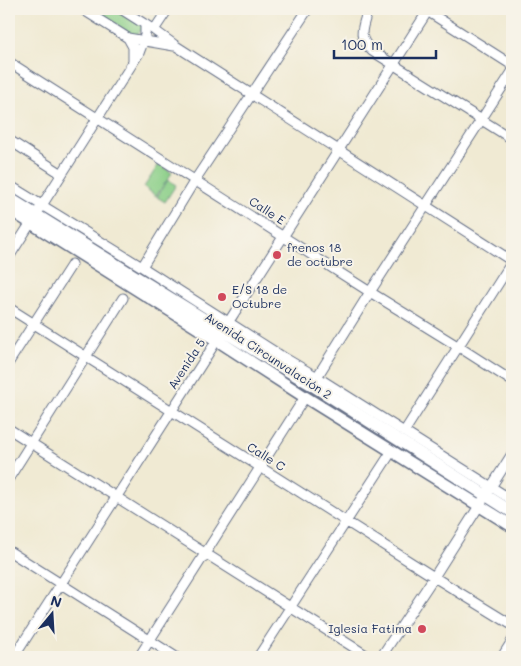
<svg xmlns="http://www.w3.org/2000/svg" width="521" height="666" font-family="Mali,sans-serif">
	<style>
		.green { fill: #8bcf88; stroke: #537f73 }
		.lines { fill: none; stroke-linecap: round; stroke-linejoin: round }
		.minor-casing { stroke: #667087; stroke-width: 11 }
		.major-casing { stroke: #667087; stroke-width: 14 }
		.minor { stroke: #fff; stroke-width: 9 }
		.major { stroke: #fff; stroke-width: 11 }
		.poi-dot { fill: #d1495b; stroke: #f7f3e8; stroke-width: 2 }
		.labels { text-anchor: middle; stroke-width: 4; stroke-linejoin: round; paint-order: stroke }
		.street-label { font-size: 12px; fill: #1b2f5e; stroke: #f7f3e8 }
		.poi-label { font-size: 12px; fill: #1b2f5e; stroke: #f7f3e8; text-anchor: start }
	</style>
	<rect width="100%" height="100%" fill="#f7f3e8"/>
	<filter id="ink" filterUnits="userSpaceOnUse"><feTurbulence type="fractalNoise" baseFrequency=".02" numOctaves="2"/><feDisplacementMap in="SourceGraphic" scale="10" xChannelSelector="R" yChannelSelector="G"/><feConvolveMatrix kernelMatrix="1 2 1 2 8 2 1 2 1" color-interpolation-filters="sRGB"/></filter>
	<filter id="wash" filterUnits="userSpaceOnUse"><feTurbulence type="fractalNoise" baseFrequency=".0096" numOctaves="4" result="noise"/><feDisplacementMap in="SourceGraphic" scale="20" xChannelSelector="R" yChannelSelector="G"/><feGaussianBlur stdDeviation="1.12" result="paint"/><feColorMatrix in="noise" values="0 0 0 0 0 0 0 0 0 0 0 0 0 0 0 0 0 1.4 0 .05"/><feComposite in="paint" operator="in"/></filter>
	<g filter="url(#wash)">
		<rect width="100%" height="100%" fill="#f0ead3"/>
		<!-- green -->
		<path class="green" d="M99,9h17l28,18 -9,10 -38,-23z
			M159,164l13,9 -16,23 -12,-9z
			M168,180l8,5 -11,17 -8,-5z"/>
	</g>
	<g filter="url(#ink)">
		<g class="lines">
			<!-- minor casing -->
			<g class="minor-casing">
				<path id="minor" d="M82,9l46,29 5,9v15
					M121,9l33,21 22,16 336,215
					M368,9c-5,19 -12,27 4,42l140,88
					M424,9l88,56
					M154,30l14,-21
					M128,38l46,8
					M9,62l361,230 89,55 53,34
					M9,140l53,34
					M9,185l133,82 141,90 34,20 195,123
					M9,257l130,-204 6,-16v-13
					M142,267l53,-87 113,-171
					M9,308l425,269 78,48
					M9,362l63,-98
					M317,377l53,-85 142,-220
					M9,429l360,228
					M404,432l108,-170
					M9,478l114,-180
					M9,551l167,106
					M14,657l415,-648
					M139,657l166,-260
					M258,657l134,-206
					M381,657l53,-80 78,-123
					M502,657l10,-16"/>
			</g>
			<!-- major casing -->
			<g class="major-casing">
				<path id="major" d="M9,198l269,167 34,20 200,127
					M9,209l208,131 88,57 207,129"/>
			</g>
			<!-- minor -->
			<use href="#minor" class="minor"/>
			<!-- major -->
			<use href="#major" class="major"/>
		</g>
	</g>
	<!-- markers -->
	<g class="poi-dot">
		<circle cx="277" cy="255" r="5"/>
		<circle cx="222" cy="297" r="5"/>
		<circle cx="422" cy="629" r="5"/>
	</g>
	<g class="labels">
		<!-- street labels -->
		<g class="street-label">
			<text transform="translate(267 211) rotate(33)" y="4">Calle E</text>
			<text transform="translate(268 356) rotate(33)" y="4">Avenida Circunvalación 2</text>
			<text transform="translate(187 364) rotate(-57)" y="4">Avenida 5</text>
			<text transform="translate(266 457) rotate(32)" y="4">Calle C</text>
		</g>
		<!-- poi labels -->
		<g class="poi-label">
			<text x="287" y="252">frenos 18<tspan x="287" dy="14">de octubre</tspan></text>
			<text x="232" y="294">E/S 18 de<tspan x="232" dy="14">Octubre</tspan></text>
			<text x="412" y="633" text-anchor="end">Iglesia Fatima</text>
		</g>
	</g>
	<!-- margin -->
	<rect width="521" height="666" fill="none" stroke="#f7f3e8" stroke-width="30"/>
	<!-- north arrow -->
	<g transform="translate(52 614) rotate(18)" stroke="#f7f3e8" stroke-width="4" paint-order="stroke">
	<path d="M0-4L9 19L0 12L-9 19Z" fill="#1b2f5e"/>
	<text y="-8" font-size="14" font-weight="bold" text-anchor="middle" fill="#1b2f5e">N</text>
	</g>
	<!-- scale -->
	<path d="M334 50v8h102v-8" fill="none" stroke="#1b2f5e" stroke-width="2.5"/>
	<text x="341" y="50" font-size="15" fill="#1b2f5e" stroke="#f7f3e8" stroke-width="4" paint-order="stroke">100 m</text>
</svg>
